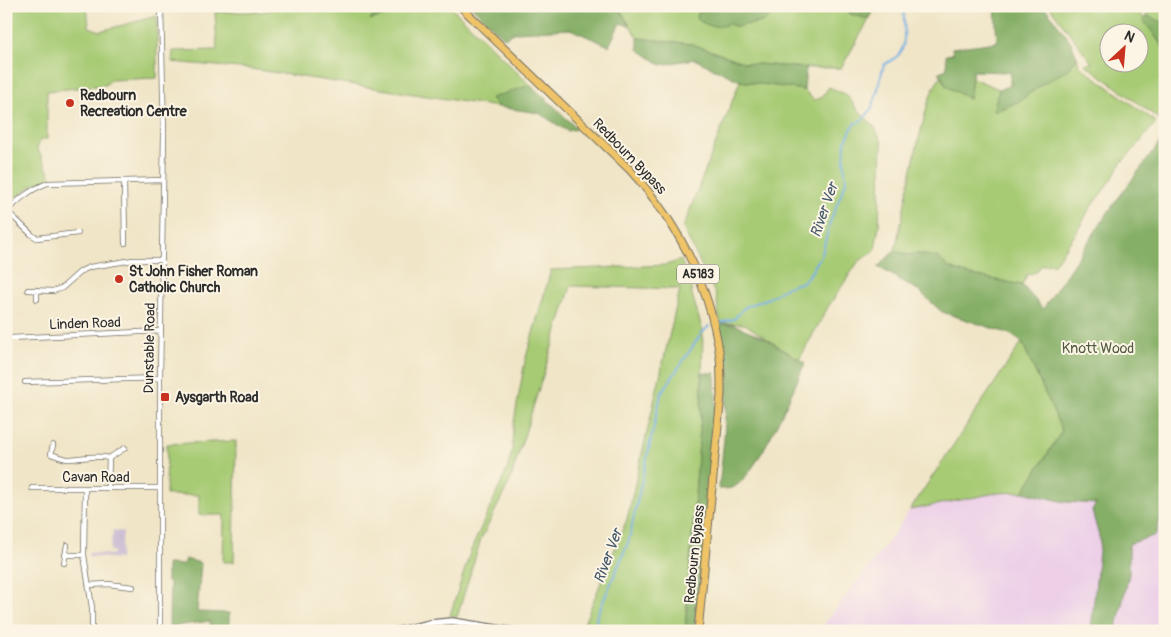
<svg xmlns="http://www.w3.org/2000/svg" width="1171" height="637" font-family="Pangolin,sans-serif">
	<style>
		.built { fill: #edd0e8 }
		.industrial { fill: #ccbed4 }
		.green { fill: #a7cb74; stroke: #697b50; fill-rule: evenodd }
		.forest { fill: #85af66; stroke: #586d48 }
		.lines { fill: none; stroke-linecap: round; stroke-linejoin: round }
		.stream { stroke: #72afe4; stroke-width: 2 }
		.minor-casing { stroke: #706c62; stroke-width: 6 }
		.tertiary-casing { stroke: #706c62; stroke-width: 8 }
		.primary-casing { stroke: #706c62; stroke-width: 9 }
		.minor { stroke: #fff; stroke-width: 4.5 }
		.tertiary { stroke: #fff; stroke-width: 5.5 }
		.primary { stroke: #efc469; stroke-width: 7 }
		.poi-dot { fill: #c8321e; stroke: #fcf5e5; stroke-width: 2 }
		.labels { text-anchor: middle; stroke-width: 4; stroke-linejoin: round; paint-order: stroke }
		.shield { fill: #fcf5e5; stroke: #6a6863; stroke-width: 1 }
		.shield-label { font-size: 12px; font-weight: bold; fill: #2b2b2b }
		.poi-label { font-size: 14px; font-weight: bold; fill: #2b2b2b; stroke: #fcf5e5; text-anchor: start }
		.street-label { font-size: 14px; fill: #2b2b2b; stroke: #fcf5e5 }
		.park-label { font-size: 14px; fill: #505b41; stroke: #fcf5e5 }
		.water-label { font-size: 15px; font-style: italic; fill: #44596c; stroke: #fcf5e5 }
	</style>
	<rect width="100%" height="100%" fill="#fcf5e5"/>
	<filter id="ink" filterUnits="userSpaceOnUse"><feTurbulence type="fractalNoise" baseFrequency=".02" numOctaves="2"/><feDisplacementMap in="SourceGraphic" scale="10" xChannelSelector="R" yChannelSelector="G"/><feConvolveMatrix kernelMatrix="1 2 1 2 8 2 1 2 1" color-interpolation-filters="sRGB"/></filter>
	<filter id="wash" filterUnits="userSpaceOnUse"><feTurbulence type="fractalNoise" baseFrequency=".0096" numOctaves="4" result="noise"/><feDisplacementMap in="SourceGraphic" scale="20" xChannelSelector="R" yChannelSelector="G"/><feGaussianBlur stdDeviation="1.12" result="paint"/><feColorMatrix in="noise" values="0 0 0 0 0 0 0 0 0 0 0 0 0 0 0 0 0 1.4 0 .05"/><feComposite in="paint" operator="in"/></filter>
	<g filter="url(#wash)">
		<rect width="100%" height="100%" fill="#f0e5c7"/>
		<!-- built -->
		<path class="built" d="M1165,136v495h-346l70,-90 224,-336z"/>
		<!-- industrial -->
		<path class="industrial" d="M113,530l10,2 -3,27 -29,-3 -2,1 -1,-5 22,3 3,-1 1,-3h-4z"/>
		<!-- green -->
		<path class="green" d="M6,6h81l2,21 11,4 57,-15v62l-46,2 -6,5 -58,6v48h-6l-4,9 15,31 -18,5 -28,21z
			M271,6h112l-8,7 9,3 13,-10h53l80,79 -38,13 6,9 -247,-38 -79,-7 1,-11 44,-1 -2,-38h46l11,-2z
			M605,6h272l-36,62h-35l-61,-5 -53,-19 -54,-6 -18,-28z
			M1049,6h85c10,10 20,29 28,41h3v70l-3,4 -77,-57 7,-1zM1108,32h30v30h-30z
			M1139,6h26v20l-11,-4z
			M1077,57l2,7 5,5 72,53 -19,24 -16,17 -9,16 -22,29 -13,24 -23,32 -12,1 -6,7 -9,3 -5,10 -55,-11 -19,-6 -10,-11 -21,-3 -11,1 -11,-5c10,-42 16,-85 28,-127 4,-16 7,-33 18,-46l5,9 23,13 3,-21 27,11 -6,23 24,-10 24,-17 28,-16z
			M740,81l64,9 10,10 7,-2 8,-11 18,8 10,14 17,17 8,17 -3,82 -4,25 -17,12 -30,45 -29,53 -54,-36 -25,-1 -4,-28 -33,-67z
			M681,260l11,30 -1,1 12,41 -2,83 -16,216h-104l46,-112 53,-230 -109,-3 -61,195 -29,58 -24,78 -7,-2 21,-65 36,-80 5,-19 1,-24 12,-66 26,-91 115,-5z
			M1022,342l40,89 -39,61 -27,1 -86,17z
			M236,441l-2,121h-11l1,-47h-25v-20h-33l1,-51z"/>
		<!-- forest -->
		<path class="forest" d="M383,6h14l-13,10 -14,4z
			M471,6h134l15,4 10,16 -10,-3 -11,23 -39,-17 -54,3 -12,6z
			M715,6h57c1,21 -22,16 -35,21l-8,-3c-12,4 -21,3 -32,-5l1,-6z
			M849,6h27l-9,13 -17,-5 -3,-5z
			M995,6l26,3 3,-3h20l27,36 6,15 -8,12 -28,16 -23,17 -25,10 6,-23 11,-3v-14l-37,-1 -4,28 -23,-13 -7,-14 8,-3 -1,-14 7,-1 -1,-6 45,-6z
			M1147,16l13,5 5,1v24h-2l-20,-26z
			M638,38l54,6 54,19 60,5 -2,22 -64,-9 -46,-22 -33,6 -23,-16z
			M530,85l27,24 20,20 -10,2 -28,-18 -41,-6 -7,-9z
			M1165,136v365l-9,34 -27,9v30l-13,57h-25l9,-91 -8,-29 4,-7 -31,-2 -42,-10 39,-61 -40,-89 -12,-8 -68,-22 -24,-22 -40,-23 17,-17 11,5 11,-1 21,3 11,11 18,6 55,11 21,24 70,-104z
			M719,324l16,1 30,13 40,25c-12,27 -47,111 -71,124 -4,2 -9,2 -15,2l5,-50 3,-57z
			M702,373h13l1,23 -4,72 -18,163h-9l16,-216z
			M185,559l16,4 -4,49 32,1v18h-19v-10l-41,6 1,-44 -3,-1v-18l17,1z"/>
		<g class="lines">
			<!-- stream -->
			<path class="stream" d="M720,323l14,-4 11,-12 24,-9 18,-11 16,-5 9,-11 10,-17 8,-32 16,-40 -2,-20 1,-20 9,-18c24,-8 23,-40 30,-59 5,-4 12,-6 16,-12 7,-8 4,-36 3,-47
				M598,631l-2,-13 32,-75 33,-149 40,-60 8,-8"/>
		</g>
	</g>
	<g filter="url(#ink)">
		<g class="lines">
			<!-- minor casing -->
			<g class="minor-casing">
				<path id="minor" d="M124,181l1,62
					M7,211l25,24 5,3 41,-5
					M6,212c13,-13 25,-23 42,-29l115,-3
					M28,290l25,1 9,-3 19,-17 9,-4 43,-7h29
					M37,290v9
					M10,338l151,-7
					M25,382l135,-4
					M53,445l-2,9c5,2 11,4 16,5 14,0 28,-5 42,-1l-1,30
					M109,458l16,-10
					M32,488h128
					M85,488l-1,67 8,53v23
					M65,555h19
					M64,563l3,-18
					M89,585l19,-1 25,3
					M6,629l4,2
					M160,631v-253l4,-244 -3,-128"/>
			</g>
			<!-- tertiary casing -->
			<g class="tertiary-casing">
				<path id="tertiary" d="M395,631l36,-8 21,-2 64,10"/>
			</g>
			<!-- primary casing -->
			<g class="primary-casing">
				<path id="primary" d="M460,6l170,164c49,54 80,114 90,187 1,12 1,25 1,38l-23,236"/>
			</g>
			<!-- minor -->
			<use href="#minor" class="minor"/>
			<!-- tertiary -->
			<use href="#tertiary" class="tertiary"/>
			<!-- primary -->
			<use href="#primary" class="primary"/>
		</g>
	</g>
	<!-- markers -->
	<g class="poi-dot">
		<circle cx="70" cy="103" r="5"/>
		<circle cx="119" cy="279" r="5"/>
		<rect x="160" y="392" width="10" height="10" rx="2.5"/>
	</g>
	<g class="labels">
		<!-- shield labels -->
		<rect class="shield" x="677" y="264.5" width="42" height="19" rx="4"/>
		<g class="shield-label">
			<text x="698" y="278">A5183</text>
		</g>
		<!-- poi labels -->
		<g class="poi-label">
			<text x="80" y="100">Redbourn<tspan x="80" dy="16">Recreation Centre</tspan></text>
			<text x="129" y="276">St John Fisher Roman<tspan x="129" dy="16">Catholic Church</tspan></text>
			<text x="175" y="402">Aysgarth Road</text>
		</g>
		<!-- street labels -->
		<g class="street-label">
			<text transform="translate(630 156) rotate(46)" y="5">Redbourn Bypass</text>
			<text transform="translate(85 323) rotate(-2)" y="5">Linden Road</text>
			<text transform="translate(149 348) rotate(-89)" y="5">Dunstable Road</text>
			<text x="96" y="482">Cavan Road</text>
			<text transform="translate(694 554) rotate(-84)" y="5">Redbourn Bypass</text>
		</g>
		<!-- park labels -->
		<g class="park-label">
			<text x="1098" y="353">Knott Wood</text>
		</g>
		<!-- water labels -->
		<g class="water-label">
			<text transform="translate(824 210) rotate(-71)" y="5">River Ver</text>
			<text transform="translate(608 556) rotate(-70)" y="5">River Ver</text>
		</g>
	</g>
	<!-- margin -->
	<rect width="1171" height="637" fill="none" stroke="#fcf5e5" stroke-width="25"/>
	<!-- north arrow -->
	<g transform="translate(1124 48) rotate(26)"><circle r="24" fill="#fcf5e5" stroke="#a8a49b"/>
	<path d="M0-4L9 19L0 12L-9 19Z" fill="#c8321e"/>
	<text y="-8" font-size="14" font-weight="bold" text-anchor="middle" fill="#2b2b2b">N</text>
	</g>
</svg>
